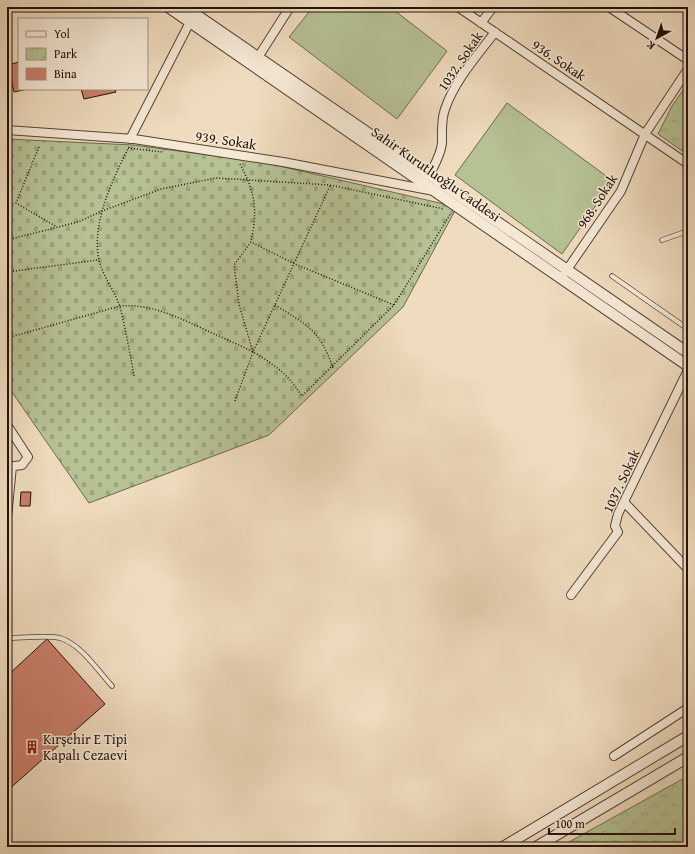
<svg xmlns="http://www.w3.org/2000/svg" width="695" height="854" font-family="'Gentium Book Plus',serif">
	<style>
		.cemetery { fill: url(#cemetery-stones); stroke: #6c6a4e }
		.park { fill: url(#park-crowns); stroke: #6c6a4e }
		.garden { fill: #b6c194; stroke: #6c6a4e }
		.building { fill: #ca7f69; stroke: #221208 }
		.lines { fill: none; stroke-linecap: round; stroke-linejoin: round }
		.service-casing { stroke: #554436; stroke-width: 5.5 }
		.minor-casing { stroke: #554436; stroke-width: 10 }
		.tertiary-casing { stroke: #554436; stroke-width: 12 }
		.path { stroke: #221208; stroke-width: 1.5; stroke-dasharray: 1 2; stroke-linecap: butt }
		.service { stroke: #f5e8d5; stroke-width: 4 }
		.minor { stroke: #f5e8d5; stroke-width: 8 }
		.tertiary { stroke: #f5e8d5; stroke-width: 10 }
		.labels { text-anchor: middle; stroke-width: 3; stroke-linejoin: round; paint-order: stroke }
		.street-label { font-size: 14px; fill: #221208; stroke: #f5e8d5 }
		.poi-label { font-size: 14px; fill: #221208; stroke: #f5e8d5; text-anchor: start }
	</style>
	<defs>
		<pattern id="cemetery-stones" width="16" height="16" patternUnits="userSpaceOnUse"><rect width="16" height="16" fill="#b6c194"/><path d="M2 7V4a2 2 0 0 1 4 0v3zM10 15v-3a2 2 0 0 1 4 0v3z" fill="#9ca57e"/></pattern>
		<pattern id="park-crowns" width="20" height="18" patternUnits="userSpaceOnUse"><rect width="20" height="18" fill="#b6c194"/><path d="M2 6a3 3 0 1 1 6 0M12 15a3 3 0 1 1 6 0" fill="none" stroke="#9ca57e"/></pattern>
	</defs>
	<rect width="100%" height="100%" fill="#efdbbe"/>
	<filter id="stains"><feTurbulence type="fractalNoise" baseFrequency=".005" numOctaves="4"/><feColorMatrix values="0 0 0 0 .2 0 0 0 0 .09 0 0 0 0 .02 0 0 0 .5 -.17"/></filter>
	<radialGradient id="worn" r=".72"><stop offset=".6" stop-color="#630" stop-opacity="0"/><stop offset="1" stop-color="#630" stop-opacity=".3"/></radialGradient>
	<!-- cemetery -->
	<path class="cemetery" d="M7,139l126,6 129,17 195,45 -54,100 -134,128 -180,68 -82,-118z"/>
	<!-- park -->
	<path class="park" d="M688,83v72l-30,-21 14,-28z
		M688,776v71h-128z"/>
	<!-- garden -->
	<path class="garden" d="M313,7h77l57,44 -50,68 -108,-82z
		M507,103l106,78 -51,73 -107,-79z"/>
	<!-- building -->
	<path class="building" d="M19,62v27h9l-14,3 -6,-27z
		M81,89h34l1,3 -32,7z
		M21,492h10l-1,14h-10z
		M47,639l58,65 -98,87v-115z"/>
	<g class="lines">
		<!-- service casing -->
		<g class="service-casing">
			<path id="service" d="M662,240l26,-9
				M612,276l76,53
				M7,638c12,0 42,-3 53,0 22,7 37,32 52,48"/>
		</g>
		<!-- minor casing -->
		<g class="minor-casing">
			<path id="minor" d="M458,7l230,157
				M609,7l79,53
				M481,23l12,-16
				M255,62l35,-55
				M7,130l127,9 149,23 151,29
				M130,139l60,-117
				M430,174c5,-10 11,-20 12,-31 0,-12 -1,-23 3,-34 10,-29 32,-53 50,-77
				M564,274l57,-83 24,-57 43,-65
				M7,425l21,32 -6,8 -15,2
				M624,502l64,67
				M7,518l5,-52
				M571,595l47,-63 -3,-6 3,-12 70,-144
				M614,756l74,-48"/>
		</g>
		<!-- tertiary casing -->
		<g class="tertiary-casing">
			<path id="tertiary" d="M168,7l520,359
				M185,7l503,346
				M503,847l185,-111
				M536,847l152,-90"/>
		</g>
		<!-- path -->
		<path class="path" d="M39,147l-23,56 41,24
			M129,147c-16,31 -38,77 -30,113 4,17 16,31 21,47 6,23 10,47 14,69
			M128,148l34,4
			M240,164c15,29 18,45 11,78
			M7,240l71,-18 24,-11 59,-22 55,-11 114,7 114,24
			M7,272l91,-12
			M275,305c32,20 45,25 58,63
			M7,338l113,-32c35,-3 67,16 99,30 19,9 38,16 54,29 12,8 21,19 29,31l92,-91 57,-92
			M253,352l-14,-48 -5,-39 17,-23 44,22 99,41
			M235,401l18,-49 77,-166"/>
		<!-- service -->
		<use href="#service" class="service"/>
		<!-- minor -->
		<use href="#minor" class="minor"/>
		<!-- tertiary -->
		<use href="#tertiary" class="tertiary"/>
	</g>
	<!-- icons -->
	<defs>
		<g id="building-bare" transform="scale(1.08)"><path d="M-4-6H4V6H1V3H-1V6H-4ZM-2.5-4.3h1.7v1.8h-1.7ZM.8-4.3h1.7v1.8H.8ZM-2.5-1h1.7V.8h-1.7ZM.8-1h1.7V.8H.8Z" fill="#8f2418" stroke="#f5e8d5" stroke-width="2.5" paint-order="stroke"/></g>
	</defs>
	<g fill-rule="evenodd">
		<use href="#building-bare" x="32" y="747"/>
	</g>
	<g class="labels">
		<!-- street labels -->
		<g class="street-label">
			<text transform="translate(559 60) rotate(34)" y="5">936. Sokak</text>
			<text transform="translate(460 61) rotate(-56)" y="5">1032. Sokak</text>
			<text transform="translate(226 140) rotate(9)" y="5">939. Sokak</text>
			<text transform="translate(436 174) rotate(35)" y="5">Sahir Kurutluoğlu Caddesi</text>
			<text transform="translate(597 201) rotate(-57)" y="5">968. Sokak</text>
			<text transform="translate(621 481) rotate(-65)" y="5">1037. Sokak</text>
		</g>
		<!-- poi labels -->
		<g class="poi-label">
			<text x="43" y="744">Kırşehir E Tipi<tspan x="43" dy="16">Kapalı Cezaevi</tspan></text>
		</g>
	</g>
	<!-- margin -->
	<rect width="695" height="854" fill="none" stroke="#efdbbe" stroke-width="24"/>
	<rect x="8" y="8" width="679" height="838" fill="none" stroke="#221208" stroke-width="2"/>
	<rect x="12" y="12" width="671" height="830" fill="none" stroke="#221208"/>
	<!-- legend -->
	<rect x="18" y="18" width="130" height="72" fill="#f5e8d5" stroke="#a19283"/>
	<rect x="26" y="31" width="20" height="6" fill="#f5e8d5" stroke="#a19283"/>
	<text x="54" y="38" font-size="12" fill="#221208">Yol</text>
	<rect x="26" y="48" width="20" height="12" fill="url(#park-crowns)" stroke="#a19283"/>
	<text x="54" y="58" font-size="12" fill="#221208">Park</text>
	<rect x="26" y="68" width="20" height="12" fill="#ca7f69" stroke="#a19283"/>
	<text x="54" y="78" font-size="12" fill="#221208">Bina</text>
	<!-- north arrow -->
	<g transform="translate(657 38) rotate(220)" stroke="#f5e8d5" stroke-width="3" paint-order="stroke">
	<path d="M0-3L7 15L0 10L-7 15Z" fill="#221208"/>
	<text y="-6" font-size="11" font-weight="bold" text-anchor="middle" fill="#221208">K</text>
	</g>
	<!-- scale -->
	<path d="M549 828v6h126v-6" fill="none" stroke="#221208" stroke-width="2"/>
	<text x="555" y="828" font-size="12" fill="#221208" stroke="#f5e8d5" stroke-width="3" paint-order="stroke">100 m</text>
	<rect width="100%" height="100%" filter="url(#stains)"/>
	<rect width="100%" height="100%" fill="url(#worn)"/>
</svg>
